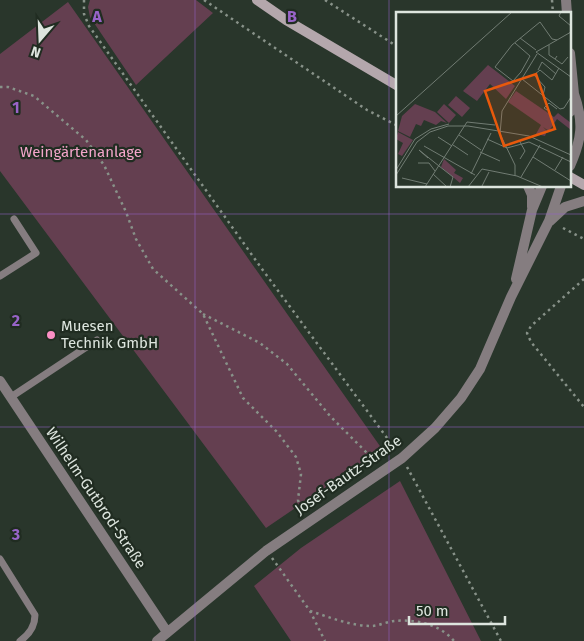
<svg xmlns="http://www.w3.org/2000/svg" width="584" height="641" font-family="'Fira Sans',sans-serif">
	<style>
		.green { fill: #643f50 }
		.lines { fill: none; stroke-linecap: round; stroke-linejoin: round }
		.path { stroke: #889289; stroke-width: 2.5; stroke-dasharray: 2.5 4; stroke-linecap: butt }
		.service { stroke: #857d80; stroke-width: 7 }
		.minor { stroke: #857d80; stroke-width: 10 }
		.tertiary { stroke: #857d80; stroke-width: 10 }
		.secondary { stroke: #b4a7ac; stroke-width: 10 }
		.grid { fill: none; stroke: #9864c8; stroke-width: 1; stroke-opacity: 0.55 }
		.poi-dot { fill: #fb8fc4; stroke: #202c21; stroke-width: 2 }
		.labels { text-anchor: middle; stroke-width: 4.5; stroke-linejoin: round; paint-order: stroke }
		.park-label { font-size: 15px; fill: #f3a5ca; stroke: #202c21 }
		.poi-label { font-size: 15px; fill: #dde5de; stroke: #202c21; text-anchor: start }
		.street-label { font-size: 15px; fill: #dde5de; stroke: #202c21 }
		.inset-road { fill: none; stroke: #717c73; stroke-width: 1 }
		.view { fill: #e8590c; fill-opacity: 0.15; stroke: #e8590c; stroke-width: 2.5 }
		.inset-edge { fill: none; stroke: #dde5de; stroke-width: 2.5 }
		.grid-label { font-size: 16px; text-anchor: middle; font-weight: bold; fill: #9864c8; stroke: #202c21; stroke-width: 4.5; stroke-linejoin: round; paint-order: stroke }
	</style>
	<rect width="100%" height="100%" fill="#29362b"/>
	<!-- green -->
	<path class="green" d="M90,0h106l17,13 -77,72 -46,-68 -2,-10z
		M68,2l314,447 -116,79 -266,-357v-117z
		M400,481l81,160h-190l-37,-55 47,-38z"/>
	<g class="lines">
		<!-- path -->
		<path class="path" d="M84,0v14l5,12 173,243 134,181
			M204,0l163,110 31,16
			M325,0l73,47
			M552,0l1,14
			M0,87h8l26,9 52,44 18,25 22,47 10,27 17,30 50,45 40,84 34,34 19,25 5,17 -3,26 4,14
			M563,228l21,11
			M584,279l-53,47 -4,7 4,9 53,65
			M203,314l57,29 27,21 43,52 44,44
			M407,467l94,174
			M272,558l38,53 15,30
			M310,611c19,6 41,15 61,15 7,0 15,-4 23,-5 21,-2 46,3 60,20"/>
		<!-- service -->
		<path class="service" d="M0,276l36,-23 -22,-34
			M11,397l86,-57
			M0,559l35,56c0,11 -5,19 -15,26"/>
		<!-- minor -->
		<path class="minor" d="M528,186l4,9v12
			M550,221l15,-14 19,-6
			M516,279l16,-69 10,-24
			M0,381l167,251
			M157,641l109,-90 136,-93 33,-30 26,-30 19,-29 31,-72 38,-76 12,-35"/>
		<!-- tertiary -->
		<path class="tertiary" d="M566,0l1,14
			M570,53l4,41 -4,18
			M570,166c12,-27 14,-44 4,-72"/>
		<!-- secondary -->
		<path class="secondary" d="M257,0l29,20 112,66
			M570,177l14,8"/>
	</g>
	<!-- grid -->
	<path class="grid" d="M195,0v641M389,0v641M0,214h584M0,427h584"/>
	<!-- markers -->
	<circle class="poi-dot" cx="51" cy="335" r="5"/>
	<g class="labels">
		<!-- park labels -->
		<g class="park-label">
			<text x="81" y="157">Weingärtenanlage</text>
		</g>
		<!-- poi labels -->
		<g class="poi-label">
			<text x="61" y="331">Muesen<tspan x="61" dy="17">Technik GmbH</tspan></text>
		</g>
		<!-- street labels -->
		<g class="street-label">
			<text transform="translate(348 475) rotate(-35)" y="5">Josef-Bautz-Straße</text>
			<text transform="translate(96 498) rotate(56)" y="5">Wilhelm-Gutbrod-Straße</text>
		</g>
	</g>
	<!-- overview -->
	<g transform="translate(396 12)">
		<rect width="175" height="175" fill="#29362b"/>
		<path d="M92,53l27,21 -9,13 -16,-15 -13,17 -14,-10zM120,79l38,26 4,-4 13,10v7l-14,-11 -8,12 -6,-4 4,4 -2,5 -9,-2 5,-9 -33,-23zM60,84l14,12 -8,9 -14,-12zM19,92l20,8 12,11 -6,-2 -5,4 -12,-5 -3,6 -5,-2 -6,13 -12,-6 4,-15zM48,92l12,11 -7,8 -12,-11zM2,120l15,8 -11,16 -4,-2 5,-11 -7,-4zM48,147l12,11 -2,3 9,5 -3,5 -19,-16z" fill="#643f50"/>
		<path class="inset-road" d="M165,0l-2,4 12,10M175,20l-35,20 35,25M124,26l16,12M119,31l15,13 -9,16 -8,9 -18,-14 17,-22 28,-23 12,17 5,1M153,33v10l6,4 2,-3M159,47l7,5 6,-7M142,58l4,-8 14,12M126,67l38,30 4,-1 7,-11M147,83l2,-8 -11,-12 6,-5 12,10 7,-12M151,98l-3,-2 5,-5 8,6M0,104l116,-104M63,123l22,15M42,125l14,9M91,127l20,9M57,133l15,10M28,134l51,29M111,136l22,-6 42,20M84,140l20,9M137,145l38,24M32,146l-9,-8 20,16M124,147l5,-8 -5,-9M22,151h11l6,8M43,154l14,11 -3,10M0,158l19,-31 16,-10 18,-5M159,158l8,-13M37,162l14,13M75,162l20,-41M0,163l21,-33 13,-10 18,-6h20l61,10 42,19M119,164v-11l-15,-31 2,-23 35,-57M125,165l19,-32M6,166l25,6M86,174l7,-14M29,175l42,-65 28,3M72,175l14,-18 35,7 26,11"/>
		<path class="view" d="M140,62l19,55 -51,17 -19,-55z"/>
		<rect width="175" height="175" class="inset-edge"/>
	</g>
	<g class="grid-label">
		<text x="97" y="22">A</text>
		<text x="292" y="22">B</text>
		<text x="16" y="113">1</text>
		<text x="16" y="326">2</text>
		<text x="16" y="540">3</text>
	</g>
	<!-- north arrow -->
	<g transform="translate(40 40) rotate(199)" stroke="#202c21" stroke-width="4" paint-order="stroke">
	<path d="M0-4L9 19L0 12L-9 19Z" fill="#dde5de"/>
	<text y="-8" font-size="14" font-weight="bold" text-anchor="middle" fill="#dde5de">N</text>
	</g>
	<!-- scale -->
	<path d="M409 616v8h96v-8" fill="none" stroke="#dde5de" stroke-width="2.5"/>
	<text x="416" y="616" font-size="15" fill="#dde5de" stroke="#202c21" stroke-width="4" paint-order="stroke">50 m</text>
</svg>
